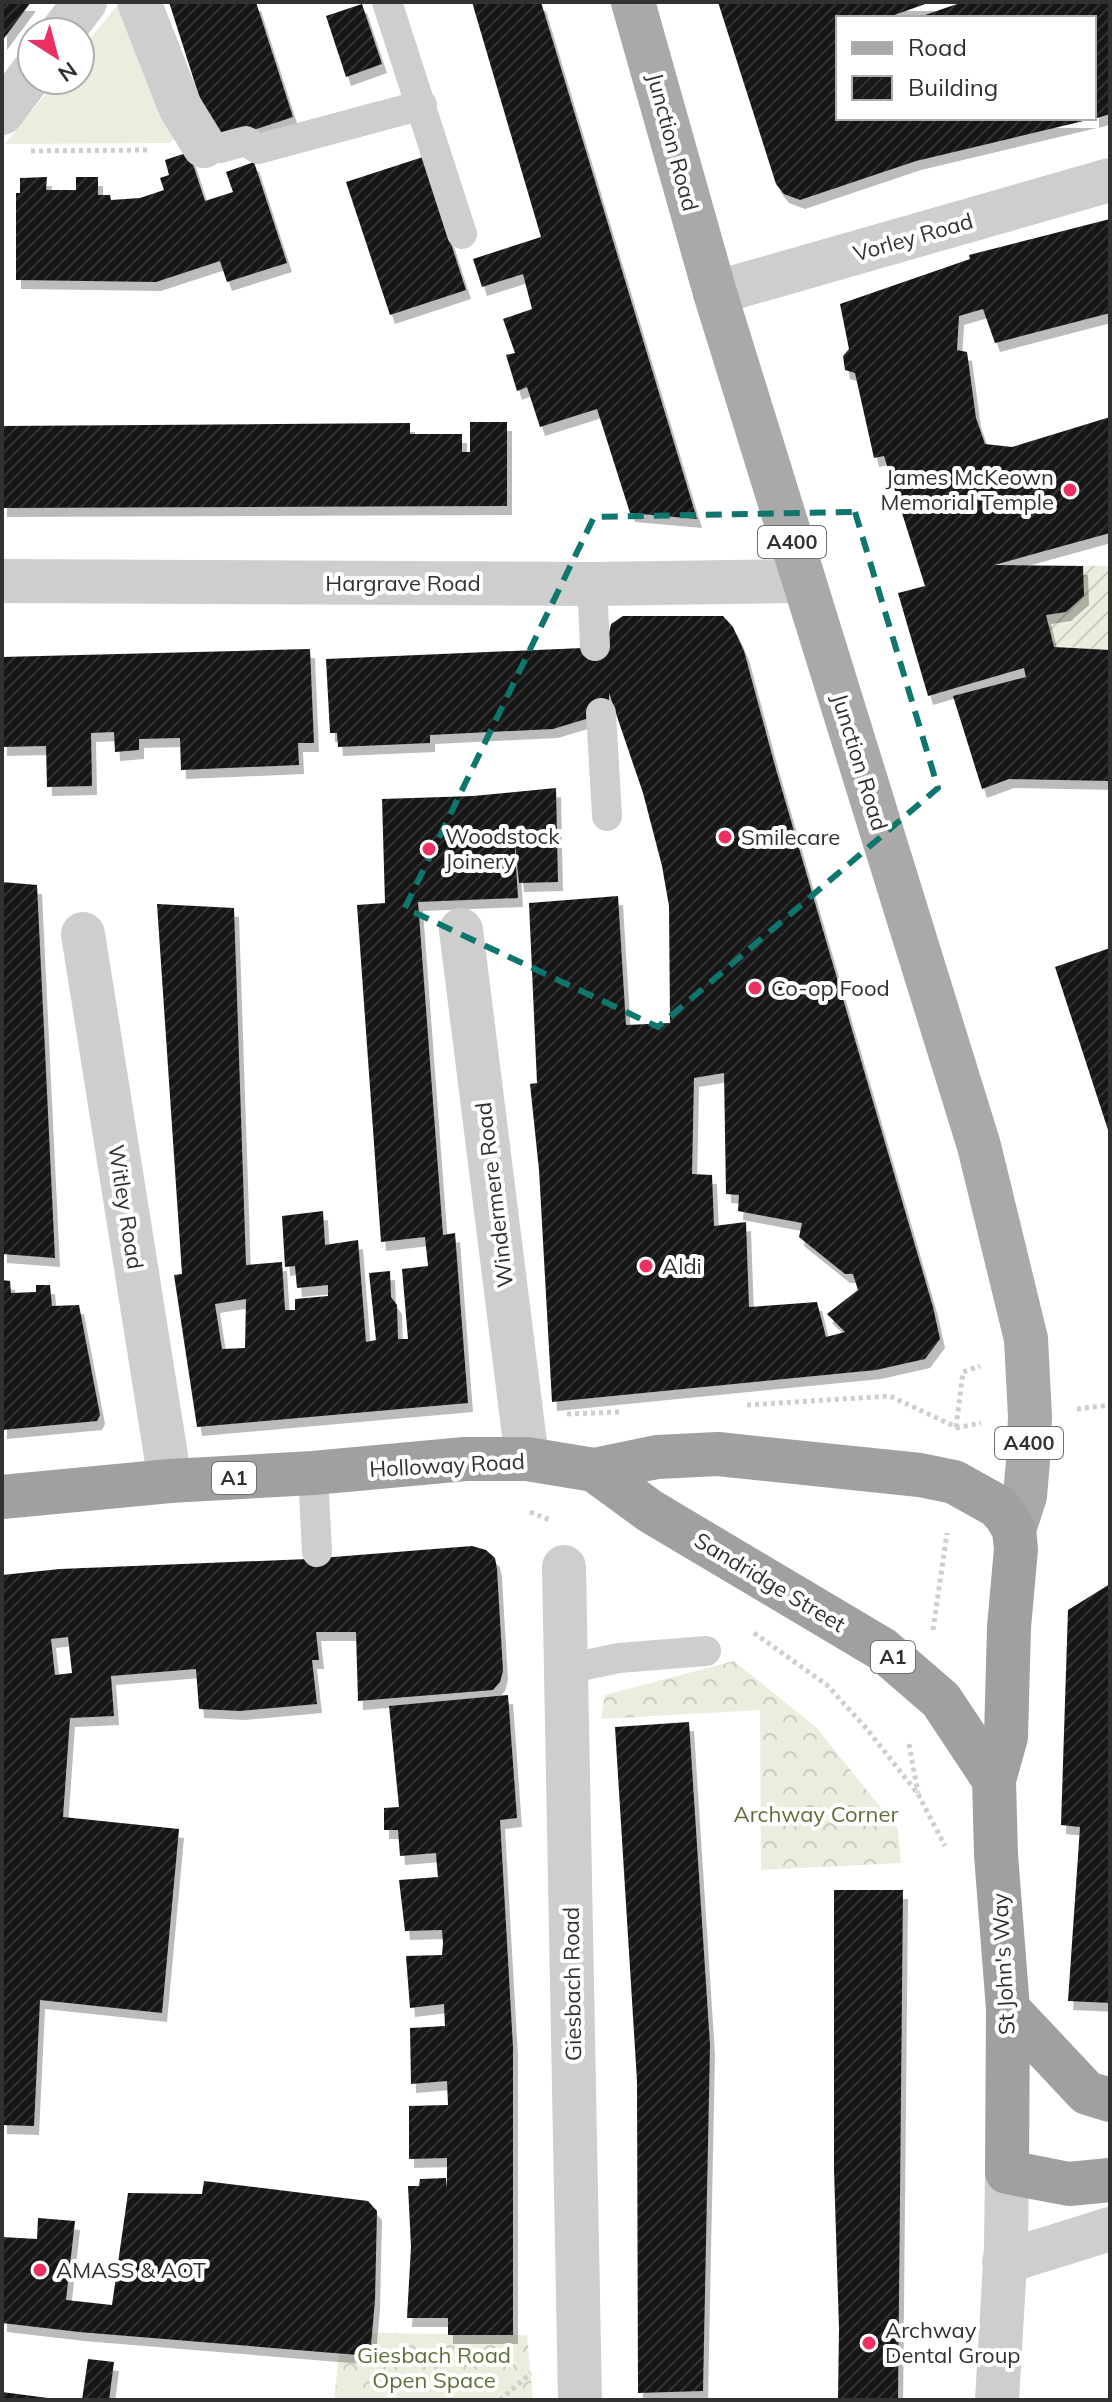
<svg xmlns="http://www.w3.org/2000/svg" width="1112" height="2402" font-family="Mulish,sans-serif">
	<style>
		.grass { fill: #eaeedf }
		.forest { fill: url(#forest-crowns) }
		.garden { fill: url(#garden-furrows) }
		.building { fill: url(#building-hatch); fill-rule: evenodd; filter: url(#shadow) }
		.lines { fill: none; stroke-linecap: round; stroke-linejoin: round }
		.path { stroke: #cecece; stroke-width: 5; stroke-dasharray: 4 4; stroke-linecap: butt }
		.service { stroke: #cecece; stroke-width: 30 }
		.minor { stroke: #cecece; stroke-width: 44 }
		.tertiary { stroke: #cecece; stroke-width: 44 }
		.primary { stroke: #a9a9a9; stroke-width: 44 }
		.trunk { stroke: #a0a0a0; stroke-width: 44 }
		.marked { fill: none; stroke: #0f766e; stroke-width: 6; stroke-dasharray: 16 10; stroke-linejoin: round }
		.poi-dot { fill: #eb3062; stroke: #fff; stroke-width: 3 }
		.labels { text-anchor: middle; stroke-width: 8; stroke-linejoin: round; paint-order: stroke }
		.shield { fill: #fff; stroke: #6f6f6f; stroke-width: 2 }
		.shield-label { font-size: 20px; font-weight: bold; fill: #313131 }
		.street-label { font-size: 22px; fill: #313131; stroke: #fff }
		.poi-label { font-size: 22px; fill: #313131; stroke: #fff; text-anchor: start }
		.park-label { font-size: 22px; fill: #5e6f3c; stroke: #fff }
	</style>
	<defs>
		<pattern id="forest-crowns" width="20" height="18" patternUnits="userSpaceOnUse" patternTransform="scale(2)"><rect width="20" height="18" fill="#eaeedf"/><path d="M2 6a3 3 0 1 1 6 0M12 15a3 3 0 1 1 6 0" fill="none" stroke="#c9cdc0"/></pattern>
		<pattern id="garden-furrows" width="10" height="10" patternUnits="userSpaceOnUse" patternTransform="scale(2)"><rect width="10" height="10" fill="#eaeedf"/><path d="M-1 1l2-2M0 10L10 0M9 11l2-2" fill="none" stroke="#c9cdc0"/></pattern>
		<pattern id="building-hatch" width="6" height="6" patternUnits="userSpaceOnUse" patternTransform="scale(2)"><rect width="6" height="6" fill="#181818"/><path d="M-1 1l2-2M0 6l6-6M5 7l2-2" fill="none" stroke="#313131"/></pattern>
		<filter id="shadow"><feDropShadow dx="5" dy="9" stdDeviation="0" flood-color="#0004"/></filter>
	</defs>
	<rect width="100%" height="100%" fill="#fff"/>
	<!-- grass -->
	<path class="grass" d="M122,4l57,133 -11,6 -163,1 52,-64h23v-29l35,-43z"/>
	<!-- forest -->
	<path class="forest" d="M734,1661l82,66 82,102 3,34 -140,7 -1,-160 -159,9 4,-24z
		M371,2333l156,2 6,65h-199l5,-45 30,1z"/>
	<!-- garden -->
	<path class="garden" d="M994,565l116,1v116l-84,-5z"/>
	<!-- building -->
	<path class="building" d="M2,2h29l-29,39z
		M169,2h87l37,115 -79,26z
		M472,2h69l156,517 -67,-6 -33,-104 -57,18 -13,-40 -10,4 -11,-36 9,-2 -12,-34 29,-10 -9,-35 -41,13 -9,-28 68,-22z
		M718,2h213l-45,16h-48v100l254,1 -176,42 -116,39 -16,-6 -8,-10z
		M963,2h147v112l-16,5v-101h-178z
		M362,4l20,60 -36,13 -20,-61z
		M189,152l16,49 28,-9 -7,-20 28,-10 33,101 -60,19 -7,-21 -64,21 -140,-2v-87h4v-15l27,-1 -1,13h30v-13h22v18h12l1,5 29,-2 24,-8 -4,-12 9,-3 -4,-15z
		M423,157l43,133 -76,25 -44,-133z
		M1110,219v94l-115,30 -12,-34 -24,7 -2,34 10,2 9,66 9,26 27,3 98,-30v116l-116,32 89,1 1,30 -18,16 -20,3 8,32 56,3v131l-101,-2 -27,10 -29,-93 73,-19 -2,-9 -96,28 -30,-103 27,-7 -41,-130 -10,2 -19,-85 -10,-3 -2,-14 6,-7 -9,-45 130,-45 -1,-4z
		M470,422h37v84l-505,2v-82l408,-3v11h52v18h8z
		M623,616h100l10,11 11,24 31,115 158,541 7,32 -15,20 -49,11 -324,32 -13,-232 -9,-86 7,-1 -8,-180 89,-7 8,129 44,-2 -1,-117 -7,-40 -19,-73 -34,-100v19l-56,17 -123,6v8l-92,4 -1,-14h-7l-4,-74 280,-12 5,-23zM724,1073l2,121 13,1 -1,16 64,12 -3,14 46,37h8l5,16 -31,24 18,18 -19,5 -9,-35 -68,5 -3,-85 -32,4 -2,-51 -20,-1 2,-96z
		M310,649l4,94h-16l1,22 -118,5 -1,-32 -41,1v11l-24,2 -1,-20 -23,1 1,53 -45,1 -1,-41 -44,1v-90z
		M556,788l2,94 -39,1 -5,-49 4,64 -100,4 25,333 12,-2 13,170 -271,24 -23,-152 8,-1 -25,-370 77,4 12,357 36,-3 3,48h10v-11l33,-3v-11l-31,3 -2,-22 -10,1 -3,-51 41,-5 2,34 33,-5 8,102 10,-2 -7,-67 21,-2 1,26 6,8 1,34h10l-6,-70 26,-3 -3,-29 -44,5 -24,-337 28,-2 -3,-104 91,-3zM246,1299l-1,49 -23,1 -7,-45z
		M2,882l35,3 18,373 -53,-4z
		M1110,948v185h-1l-54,-166z
		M2,1280l8,1 1,12 25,-1v-7h14l2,21 27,-1 21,110 -3,6 -95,9z
		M472,1546l14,4 9,8 2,11 6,102 -3,11 -7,8 -135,11 -2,-69h-40l3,28h-7l5,44 -77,7 -41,-2 -3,-40 -85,7 3,40 -44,2 -7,99 116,12 -17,184 -122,-13 -6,126 -32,-1v-550l58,-6 248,-10zM68,1637l4,36 -17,2 -4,-36z
		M1110,1584v419l-42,-2 12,-174 -19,-2 7,-215z
		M508,1695l9,123 -17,2 13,227v288h-65v-17h-41l4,-71 -3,-61h11l1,-7 26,-1 1,10v-30l-38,1v-53l39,-1 -1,-24 -36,3 -1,-56 35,-2 -1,-22 -34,4 -4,-52 36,-1 1,-12 -1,-13 -37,1 -6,-51 39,-3 -1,-10 -1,-14 -36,3 -2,-26h-14v-22l15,-1 -10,-101z
		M689,1722l21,323 -7,346 -65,2 -1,-312 -22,-354z
		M834,1890h69l-5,510h-60l1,-72 -5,-158z
		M204,2181l164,20 9,10 -2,89 -5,56 -291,-24 -77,-9v-86l35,2 1,-21 37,3 -9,79 46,5 16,-112 74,1z
		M88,2359l26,3 -5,38h-27z
		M2,2392l46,6v2h-46z"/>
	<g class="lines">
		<!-- path -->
		<path class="path" d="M31,151l118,-1
			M747,1405l143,-9 66,31 7,-55 17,-6
			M1077,1409l33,-4
			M567,1414l54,-2
			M956,1428l25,-5
			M530,1512l20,8
			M933,1630l14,-97
			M754,1633l73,52 39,43 52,66 27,52
			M909,1744l9,49
			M500,2400l31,-27"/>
		<!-- service -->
		<path class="service" d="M387,2l75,232
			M204,146l16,2 26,-7 12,8 164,-44
			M592,584l3,62
			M601,713l6,103
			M313,1473l4,79
			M566,1669l53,-11 87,-7"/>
		<!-- minor -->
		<path class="minor" d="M139,2l41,105 24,39
			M62,32l23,-30
			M2,113l30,-40
			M715,293l395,-113
			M2,581l590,3 212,-3
			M461,930l66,529
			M83,934l87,547
			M564,1567l16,833"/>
		<!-- tertiary -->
		<path class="tertiary" d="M1004,2262l106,-33
			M997,2400l9,-154 1,-74"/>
		<!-- primary -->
		<path class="primary" d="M633,2l82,291 264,853 47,193 4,78 -2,44 -3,35 -11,34"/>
		<!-- trunk -->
		<path class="trunk" d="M594,1470l56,41 232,138 59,51 53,80
			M2,1497l168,-16 143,-8 152,-14h62l67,11 63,-13 61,-3 202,21 34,7 43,24 9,10 8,14 2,19 -7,78 -3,110 -12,43 2,75 12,154 -1,163 62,12 41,-4
			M1008,2009l79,84 23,7"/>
	</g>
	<!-- marked area -->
	<path class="marked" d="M855,512l83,276 -280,239 -253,-119 189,-391z"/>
	<!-- markers -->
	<g class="poi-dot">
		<circle cx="1070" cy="490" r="8"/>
		<circle cx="725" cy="837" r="8"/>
		<circle cx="429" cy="849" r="8"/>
		<circle cx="755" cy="988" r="8"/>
		<circle cx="646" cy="1266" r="8"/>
		<circle cx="40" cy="2270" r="8"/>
		<circle cx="869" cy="2343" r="8"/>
	</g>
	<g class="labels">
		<!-- shield labels -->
		<g class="shield">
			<rect x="758" y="526" width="68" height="32" rx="6"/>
			<rect x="995" y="1427" width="68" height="32" rx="6"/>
			<rect x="212" y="1462" width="44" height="32" rx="6"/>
			<rect x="871" y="1641" width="44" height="32" rx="6"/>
		</g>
		<g class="shield-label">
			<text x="792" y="549">A400</text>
			<text x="1029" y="1450">A400</text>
			<text x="234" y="1485">A1</text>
			<text x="893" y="1664">A1</text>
		</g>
		<!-- street labels -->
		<g class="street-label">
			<text transform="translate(673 142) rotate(75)" y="8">Junction Road</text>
			<text transform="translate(913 237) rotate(-16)" y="8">Vorley Road</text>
			<text x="403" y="591">Hargrave Road</text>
			<text transform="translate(860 762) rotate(73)" y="8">Junction Road</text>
			<text transform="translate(494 1195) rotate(-97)" y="8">Windermere Road</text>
			<text transform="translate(126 1207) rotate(81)" y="8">Witley Road</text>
			<text transform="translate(447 1465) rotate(-3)" y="8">Holloway Road</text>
			<text transform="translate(770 1582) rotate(31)" y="8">Sandridge Street</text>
			<text transform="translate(1003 1964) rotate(-93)" y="8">St John's Way</text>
			<text transform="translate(572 1984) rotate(-91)" y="8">Giesbach Road</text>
		</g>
		<!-- poi labels -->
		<g class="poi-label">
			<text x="1054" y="485" text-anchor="end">James McKeown<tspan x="1054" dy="25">Memorial Temple</tspan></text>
			<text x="445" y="844">Woodstock<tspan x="445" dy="25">Joinery</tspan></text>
			<text x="741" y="845">Smilecare</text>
			<text x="771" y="996">Co-op Food</text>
			<text x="662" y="1274">Aldi</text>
			<text x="56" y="2278">AMASS &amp; AOT</text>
			<text x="885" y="2338">Archway<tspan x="885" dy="25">Dental Group</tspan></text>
		</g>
		<!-- park labels -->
		<g class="park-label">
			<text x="816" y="1822">Archway Corner</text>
			<text x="434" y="2363">Giesbach Road<tspan x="434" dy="25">Open Space</tspan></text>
		</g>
	</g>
	<!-- border -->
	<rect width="1112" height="2402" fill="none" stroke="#313131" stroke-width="8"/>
	<!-- legend -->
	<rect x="836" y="16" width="260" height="104" fill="#ffffff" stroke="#adadad" stroke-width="2"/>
	<rect x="852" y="42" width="40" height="12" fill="#a9a9a9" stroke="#adadad" stroke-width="2"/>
	<text x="908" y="56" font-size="24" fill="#313131">Road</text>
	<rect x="852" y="76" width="40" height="24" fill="url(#building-hatch)" stroke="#adadad" stroke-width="2"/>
	<text x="908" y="96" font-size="24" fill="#313131">Building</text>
	<!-- north arrow -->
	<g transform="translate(56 56) rotate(144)"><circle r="38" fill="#ffffff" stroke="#adadad" stroke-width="2"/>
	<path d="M0-6L14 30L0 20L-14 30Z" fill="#eb3062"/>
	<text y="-12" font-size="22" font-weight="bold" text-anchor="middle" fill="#313131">N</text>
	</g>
</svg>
